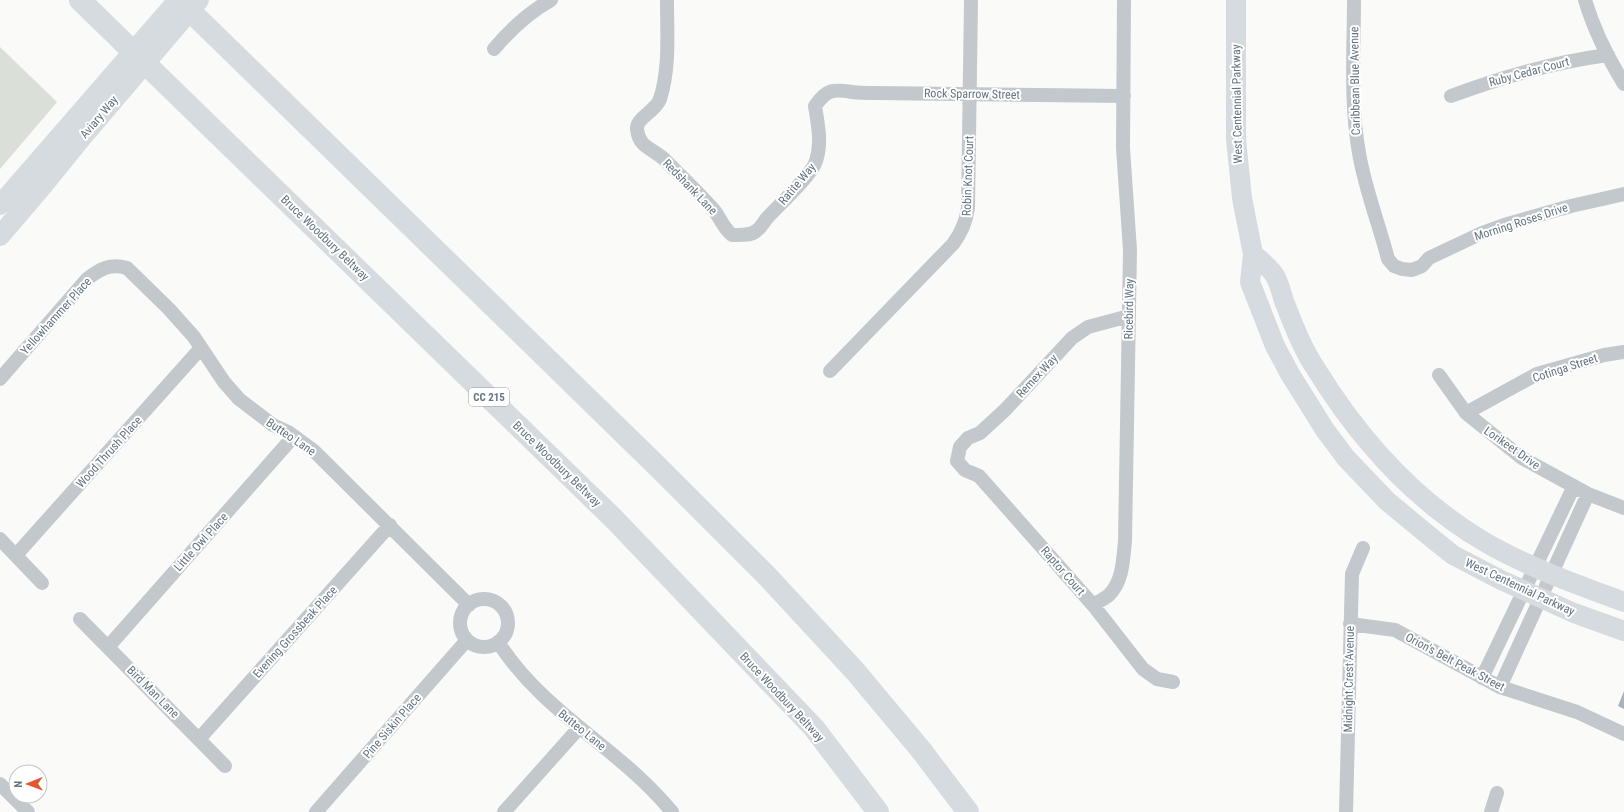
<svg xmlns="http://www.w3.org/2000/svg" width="1624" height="812" font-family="'Roboto Condensed',sans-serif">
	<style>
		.green { fill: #dadfd7 }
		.building { fill: #aab3b9 }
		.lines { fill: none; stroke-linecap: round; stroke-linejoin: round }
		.street { stroke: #c3c8cc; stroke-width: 14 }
		.secondary { stroke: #d6dbdf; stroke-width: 20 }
		.highway { stroke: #d6dbdf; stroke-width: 22 }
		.labels { text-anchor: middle; stroke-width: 4; stroke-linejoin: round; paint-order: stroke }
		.shield { fill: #fff; stroke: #939fa8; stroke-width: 1 }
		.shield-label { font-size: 11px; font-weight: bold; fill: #657683 }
		.street-label { font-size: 12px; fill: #657683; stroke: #fff }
	</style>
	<rect width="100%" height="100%" fill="#fafaf8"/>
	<!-- green -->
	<path class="green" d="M0,47l57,55 -57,67z"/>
	<!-- building -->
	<path class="building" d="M1624,691v18l-6,-3z"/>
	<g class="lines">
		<!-- street -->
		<path class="street" d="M667,0c0,33 3,68 -7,99 -4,12 -24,19 -23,30 2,20 17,19 29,32 16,16 32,31 47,48 7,8 10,19 19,26 8,0 18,1 24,-4 5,-3 8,-10 12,-14 11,-12 44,-42 48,-56 6,-18 2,-36 -1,-55 12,-17 18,-17 37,-14 8,1 15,1 23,1l249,3
			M1354,0c0,51 -4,103 5,153 6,36 20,71 29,106l6,7 8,3 10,1 10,-4 7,-8 53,-25 22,-8 67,-19 53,-12
			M1585,0c9,30 23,58 39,84
			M494,49c16,-19 35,-37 57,-49
			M1451,96c51,-19 103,-34 157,-41
			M1129,316l-41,11 -16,11 -67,72 -25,23 -12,5 -8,9 -3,14 8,9 14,6 114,129 50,64 14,10 16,3
			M830,371l123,-127c9,-12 13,-22 15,-36l3,-208
			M1439,375l27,38 56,45 66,36 36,14
			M0,379l87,-100c13,-10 23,-16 40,-11l42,41 25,28 30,45 15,17 34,26 15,7 26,19 155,154
			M1466,413l71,-39 67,-19 20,-3
			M0,539l42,44
			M16,555l185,-207
			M460 623a24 24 0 1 1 48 0a24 24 0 1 1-48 0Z
			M1093,605c5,-3 11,-6 16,-10 14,-14 14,-35 16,-54l5,-291 -7,-102 1,-148
			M80,619l145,147
			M1350,624l45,6 105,57 77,25 47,22
			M498,642c47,73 121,105 174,170
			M108,647l186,-211
			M1482,678l92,-192
			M1500,687l88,-193
			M199,739l191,-214
			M0,784l28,28
			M316,812l151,-172
			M504,812l75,-84
			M1346,812l6,-238 11,-26
			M1491,812l6,-19"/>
		<!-- secondary -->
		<path class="secondary" d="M1236,0v139l6,59 11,56 -3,28 25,64 15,28 35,56 21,28 41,43 46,38 20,16 48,25 73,33 50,18
			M0,205l178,-205
			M0,236l41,-48 43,-53 115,-135
			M1253,254c7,6 15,12 20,19 6,7 8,19 11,28 9,23 18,47 32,68 42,68 98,131 167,172 44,26 93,43 141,61"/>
		<!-- highway -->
		<path class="highway" d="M80,0l534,519 200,209 64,84
			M179,0l479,467 108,108 89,96 66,79 47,62"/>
	</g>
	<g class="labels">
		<!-- shield labels -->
		<rect class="shield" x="469" y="388" width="40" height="18" rx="3"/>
		<g class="shield-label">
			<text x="489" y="401">CC 215</text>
		</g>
		<!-- street labels -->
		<g class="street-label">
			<text transform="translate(1529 72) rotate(-15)" y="4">Ruby Cedar Court</text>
			<text transform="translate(1355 81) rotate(-91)" y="4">Caribbean Blue Avenue</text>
			<text transform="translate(972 94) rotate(1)" y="4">Rock Sparrow Street</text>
			<text transform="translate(1237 104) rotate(-91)" y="4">West Centennial Parkway</text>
			<text transform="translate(99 117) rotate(-50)" y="4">Aviary Way</text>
			<text transform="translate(968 176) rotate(-88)" y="4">Robin Knot Court</text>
			<text transform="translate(797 184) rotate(-50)" y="4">Ratite Way</text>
			<text transform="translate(690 187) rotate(46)" y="4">Redshank Lane</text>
			<text transform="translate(1521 222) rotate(-18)" y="4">Morning Roses Drive</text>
			<text transform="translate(325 238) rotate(44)" y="4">Bruce Woodbury Beltway</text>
			<text transform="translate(1129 309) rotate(-89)" y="4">Ricebird Way</text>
			<text transform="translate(56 316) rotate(-48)" y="4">Yellowhammer Place</text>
			<text transform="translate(1565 368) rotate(-18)" y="4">Cotinga Street</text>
			<text transform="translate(1037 376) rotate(-47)" y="4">Remex Way</text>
			<text transform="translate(291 437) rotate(34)" y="4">Butteo Lane</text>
			<text transform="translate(1512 448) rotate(35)" y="4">Lorikeet Drive</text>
			<text transform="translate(109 452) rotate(-48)" y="4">Wood Thrush Place</text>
			<text transform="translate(557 464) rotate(44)" y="4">Bruce Woodbury Beltway</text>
			<text transform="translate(201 542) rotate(-48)" y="4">Little Owl Place</text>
			<text transform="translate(1063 571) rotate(49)" y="4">Raptor Court</text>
			<text transform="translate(1520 587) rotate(25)" y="4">West Centennial Parkway</text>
			<text transform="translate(295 632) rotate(-48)" y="4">Evening Grossbeak Place</text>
			<text transform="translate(1455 662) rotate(28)" y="4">Orion's Belt Peak Street</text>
			<text transform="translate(1349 679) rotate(-89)" y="4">Midnight Crest Avenue</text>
			<text transform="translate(153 692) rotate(45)" y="4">Bird Man Lane</text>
			<text transform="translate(782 697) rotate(47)" y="4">Bruce Woodbury Beltway</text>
			<text transform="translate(392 726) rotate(-49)" y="4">Pine Siskin Place</text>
			<text transform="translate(582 730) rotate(39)" y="4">Butteo Lane</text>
		</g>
	</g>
	<!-- north arrow -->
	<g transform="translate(28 784) rotate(269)"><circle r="19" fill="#ffffff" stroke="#c1c8cd"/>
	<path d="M0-3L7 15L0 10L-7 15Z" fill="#e4572e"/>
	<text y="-6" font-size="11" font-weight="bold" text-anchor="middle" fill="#657683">N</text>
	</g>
</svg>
